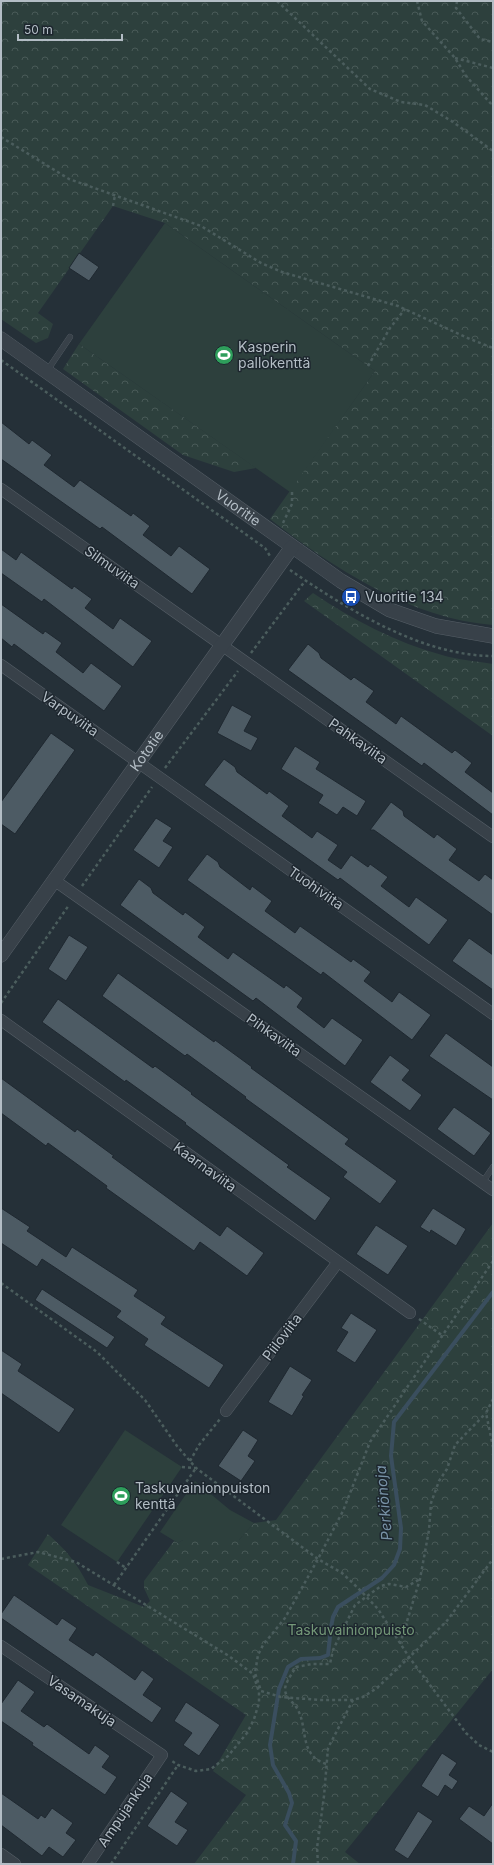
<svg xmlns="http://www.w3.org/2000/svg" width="494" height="1865" font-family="Inter,sans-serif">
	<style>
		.green { fill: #2d403d }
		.forest { fill: url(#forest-crowns) }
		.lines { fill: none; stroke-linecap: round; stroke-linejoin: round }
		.stream { stroke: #3a4e5e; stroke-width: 4 }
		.building { fill: #4d5b64; stroke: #1f2830 }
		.service-casing { stroke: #565f67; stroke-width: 6 }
		.minor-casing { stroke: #565f67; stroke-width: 12 }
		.tertiary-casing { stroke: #565f67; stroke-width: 15 }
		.path { stroke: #4b5d5d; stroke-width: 2.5; stroke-dasharray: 3 3; stroke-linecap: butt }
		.service { stroke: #384149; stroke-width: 5.5 }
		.minor { stroke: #384149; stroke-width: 11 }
		.tertiary { stroke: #384149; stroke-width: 14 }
		.labels { text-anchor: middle; stroke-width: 3; stroke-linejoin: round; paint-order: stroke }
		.poi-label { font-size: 14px; fill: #b3bdc5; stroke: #1d262e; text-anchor: start }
		.street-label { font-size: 14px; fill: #b3bdc5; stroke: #1d262e }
		.park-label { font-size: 14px; fill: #749878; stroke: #1d262e }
		.water-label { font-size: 15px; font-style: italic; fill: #7791a5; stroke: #1d262e }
	</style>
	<defs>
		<pattern id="forest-crowns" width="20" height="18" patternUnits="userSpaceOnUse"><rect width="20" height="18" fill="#2d403d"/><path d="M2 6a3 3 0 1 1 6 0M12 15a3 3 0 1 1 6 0" fill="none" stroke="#495a58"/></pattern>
	</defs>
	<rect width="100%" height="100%" fill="#253038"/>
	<!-- green -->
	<path class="green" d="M165,223l210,148 -85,121 -211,-148z
		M125,1430l57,37 -65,95 -56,-37z
		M195,1481l35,29 24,13 -15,17h-56l-5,3 -18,-11z"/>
	<!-- forest -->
	<path class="forest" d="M1,1h492v624c-81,-6 -160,-57 -223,-106l105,-148 -210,-148 -52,-17 -75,107 15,11 -5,14 -12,5 -35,-24z
		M79,344l177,124 -22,4 -51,-17 -120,-86z
		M313,593c40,27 82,49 129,62 16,5 34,6 51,9v72l-189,-135z
		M493,1223v446l-148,183 15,12h-166l52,-69 -33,-24 33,-56 -218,-150 20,-31c18,16 29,29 40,51l56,22 6,-6 -6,-13v-7l30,-40 4,2 5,-3h56l15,-17 22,-3z"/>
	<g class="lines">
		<!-- stream -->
		<path class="stream" d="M293,1864l3,-23 -11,-16 7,-22 -3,-10 -16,-28 -3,-20 9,-56 9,-22 13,-8 19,-1 8,-3 3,-28 2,-10 5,-10 44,-29 12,-13 6,-16 1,-21 -10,-72 3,-34 99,-130"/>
	</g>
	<!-- building -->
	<path class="building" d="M79,253l20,14 -10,14 -20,-13z
		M1,422l28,22 3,-4 20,15 -8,10 30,22 6,-7 51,36 2,-3 17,13 -7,9 28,21 8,-10 31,23 -18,25 -90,-67 -2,2 -99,-70z
		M1,549l15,11 5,-8 51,37 2,-3 18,13 -7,9 28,21 7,-11 32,23 -19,26 -89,-68 -2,3 -41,-29z
		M1,604l42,30 2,-3 17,12 -6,9 27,21 8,-10 31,23 -18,25 -90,-67 -2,3 -11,-9z
		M308,644l11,9 2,5 30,22 3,-3 20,14 -8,11 30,22 5,-8 51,37 3,-3 17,13 -7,9 28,21v22l-69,-52 -2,3 -134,-96z
		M232,705l20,11 -8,15 14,7 -7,13 -34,-18z
		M51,733l24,17 -60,84 -14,-10v-22z
		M295,746l25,16 -4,7 50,32 -9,15 -14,-9 -6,8 -19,-12 5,-8 -42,-26z
		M224,759l11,8 2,5 30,22 2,-3 20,15 -7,10 30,22 5,-7 21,14 -10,15 13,9 10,-14 17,12 2,-3 18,13 -7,9 28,21 7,-10 32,23 -19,25 -89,-67 -2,2 -134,-95z
		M391,802l12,9 1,5 30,22 3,-4 20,15 -8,11 30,21 6,-7 8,6v35l-119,-85h-4z
		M156,818l16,10 -9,13 10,6 -14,21 -26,-18z
		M207,854l11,8 2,5 30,23 2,-4 20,15 -7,10 30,22 5,-7 51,36 2,-3 18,13 -7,9 28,21 7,-10 32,23 -19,25 -89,-68 -2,3 -134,-95z
		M139,879l12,9 2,5 30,22 2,-3 20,15 -7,10 30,22 5,-7 51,36 2,-3 17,13 -6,9 27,21 8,-10 31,22 -18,26 -89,-68 -3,3 -133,-96z
		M69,935l19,12 -22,34 -18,-12z
		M469,938l24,17v35l-41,-29z
		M118,973l96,69 1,-2 37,27 -1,1 98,71 -4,5 52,37 -17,23 -37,-27 4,-5 -102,-74 1,-1 -59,-43 -2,2 -83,-60z
		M58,999l95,69 2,-2 37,27 -1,1 98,71 -2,2 44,31 -16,23 -130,-97 1,-1 -60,-43 -1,2 -83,-60z
		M446,1033l47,34v33l-64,-44z
		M390,1055l20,15 -8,10 20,15 -12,16 -40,-29z
		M1,1078l74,54 2,-3 37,27 -2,1 108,79 7,-10 37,27 -17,23 -47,-34 -6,9 -88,-63 1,-2 -59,-43 -2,3 -45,-33z
		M454,1107l37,26 -17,23 -37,-27z
		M1,1208l29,19 -3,4 39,26 6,-10 66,43 -4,6 32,21 -5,7 63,41 -15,23 -65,-43 4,-6 -32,-22 5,-6 -79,-52 -5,8 -36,-24z
		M433,1208l33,21 -10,17 -25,-16 -1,3 -10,-6z
		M376,1225l32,21 -20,29 -32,-21z
		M42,1289l73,48 -8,11 -72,-48z
		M351,1313l26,17 -22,33 -19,-12 12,-19 -7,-4z
		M1,1350l21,14 -4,7 57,38 -16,24 -58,-40z
		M290,1366l22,14 -10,15 2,1 -12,20 -24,-14z
		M243,1430l15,10 -10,16 7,5 -14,20 -23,-15z
		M14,1595l43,30 5,-7 15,10 -8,12 24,16 3,-4 39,28 7,-10 12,9 -11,16 19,13 -10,15 -151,-105v-4z
		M18,1680l17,12 -14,19 23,16 3,-3 42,30 6,-9 15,11 -8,11 15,10 -12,18 -73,-50 1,-2 -32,-22v-17z
		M186,1702l34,23 -21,31 -16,-11 9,-12 -18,-12z
		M442,1753l15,10 -8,12 9,6 -6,9 -7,-5 -7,12 -17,-11z
		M171,1791l17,12 -13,19 13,8 -11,16 -30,-20z
		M1,1793l37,26 3,-4 4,3 7,-10 21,15 -7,10 10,7 -13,17 -14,-10 -7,9 -41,-31z
		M493,1803v41l-34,-25 10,-13 15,10z
		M418,1811l15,10 -25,38 -14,-9z"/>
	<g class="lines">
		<!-- service casing -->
		<g class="service-casing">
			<path id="service" d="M47,371l23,-34
				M482,1183l11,-16"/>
		</g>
		<!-- minor casing -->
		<g class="minor-casing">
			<path id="minor" d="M1,489l492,348
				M1,665l492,349
				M54,880l439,310
				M1,1020l409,293
				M226,1411l112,-149
				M1,1646l161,109 -74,109
				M1,1854l14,10"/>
		</g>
		<!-- tertiary casing -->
		<g class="tertiary-casing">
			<g id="tertiary">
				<path id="s1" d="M1,339l340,242 49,29 46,16 57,10"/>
				<path id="s2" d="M1,955l291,-408"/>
			</g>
		</g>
		<!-- path -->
		<path class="path" d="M277,1l93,88 31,13 24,3 28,17 40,29
			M417,1l5,20 33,37 11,18 27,30
			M457,1l-1,7 24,31 13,3
			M1,2l6,-1
			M455,58l38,10
			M1,137l68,42 132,47 60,37 21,9 116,34 72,33 23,9
			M113,206l2,-11
			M1,360l264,188 5,8
			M368,366l22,-38 15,-19
			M283,523l9,-19v-15
			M290,570c57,39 132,86 203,86
			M251,653l54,-72
			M165,768l73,-97
			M82,886l70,-99
			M1,1003l68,-98
			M493,1261l-123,181 -27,69 -25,48 -33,59 -22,27 -5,10 -3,18 6,18 20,6 39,3h33l10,-3 14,-9 69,-66 47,-63
			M1,1283l96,69 48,48 32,46 19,22 122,91 24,14 16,15 20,21 31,48 57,76 13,12 14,7
			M419,1319l24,17
			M493,1399l-7,14 7,34
			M190,1461l9,-16 21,-26
			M182,1467l13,1
			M1,1559l37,-7 38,10 153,94 24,18 6,18v11l-5,16 -7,14 -19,23 -17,13 -15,2 -18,-6 -6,-4
			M117,1562l9,6
			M114,1585l82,-117
			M400,1644l20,-65 9,-49 2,-27 8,-22 8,-12 8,-24 31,-32
			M326,1764c-27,-9 -18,-35 -28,-54 -4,-8 -13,-12 -13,-21 1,-8 7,-15 11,-22l16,-3h18l3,-14 22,-45 26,-19 8,-2 17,3 14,-8
			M111,1864l67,-99
			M318,1864l-1,-16 7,-52 4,-48 25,-48"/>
		<!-- service -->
		<use href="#service" class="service"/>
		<!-- minor -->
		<use href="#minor" class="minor"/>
		<!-- tertiary -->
		<use href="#tertiary" class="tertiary"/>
	</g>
	<!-- icons -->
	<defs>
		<g id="stadium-disc" transform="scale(1)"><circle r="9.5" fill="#2e9e5b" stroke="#1d262e"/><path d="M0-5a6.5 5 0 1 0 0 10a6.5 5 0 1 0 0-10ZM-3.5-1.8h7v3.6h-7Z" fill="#fff"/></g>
		<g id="bus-disc" transform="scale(1)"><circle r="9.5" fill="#1a4fb4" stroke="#1d262e"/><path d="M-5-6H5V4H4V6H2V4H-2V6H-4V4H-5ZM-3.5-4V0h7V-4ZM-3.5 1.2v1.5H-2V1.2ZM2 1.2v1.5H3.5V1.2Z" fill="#fff"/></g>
	</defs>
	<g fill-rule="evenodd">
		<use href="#stadium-disc" x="224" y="355"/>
		<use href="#bus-disc" x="351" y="597"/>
		<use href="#stadium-disc" x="121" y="1496"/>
	</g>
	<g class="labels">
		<!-- poi labels -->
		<g class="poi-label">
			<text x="238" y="352">Kasperin<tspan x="238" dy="16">pallokenttä</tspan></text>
			<text x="365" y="602">Vuoritie 134</text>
			<text x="135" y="1493">Taskuvainionpuiston<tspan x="135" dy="16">kenttä</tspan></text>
		</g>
		<!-- street labels -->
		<g class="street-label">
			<text dy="5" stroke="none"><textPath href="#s1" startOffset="291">Vuoritie</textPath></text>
			<text transform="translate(112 567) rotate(35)" y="5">Silmuviita</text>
			<text transform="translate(70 714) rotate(35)" y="5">Varpuviita</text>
			<text transform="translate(358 741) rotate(35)" y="5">Pahkaviita</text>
			<text dy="5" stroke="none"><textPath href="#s2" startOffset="251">Kototie</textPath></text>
			<text transform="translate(316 888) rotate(35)" y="5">Tuohiviita</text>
			<text transform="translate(274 1035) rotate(35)" y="5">Pihkaviita</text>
			<text transform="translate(205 1167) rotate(36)" y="5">Kaarnaviita</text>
			<text transform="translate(282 1337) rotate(-53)" y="5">Piiloviita</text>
			<text transform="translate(82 1701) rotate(34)" y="5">Vasamakuja</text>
			<text transform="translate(125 1810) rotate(-56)" y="5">Ampujankuja</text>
		</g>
		<!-- park labels -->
		<g class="park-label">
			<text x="351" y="1635">Taskuvainionpuisto</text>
		</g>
		<!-- water labels -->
		<g class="water-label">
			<text transform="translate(384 1503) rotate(-95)" y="5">Perkiönoja</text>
		</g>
	</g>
	<!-- border -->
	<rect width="494" height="1865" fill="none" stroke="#b3bdc5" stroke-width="4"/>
	<!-- scale -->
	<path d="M18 34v6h104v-6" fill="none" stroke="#b3bdc5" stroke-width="2"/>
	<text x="24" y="34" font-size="12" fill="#b3bdc5" stroke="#1d262e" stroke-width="3" paint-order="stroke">50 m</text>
</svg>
